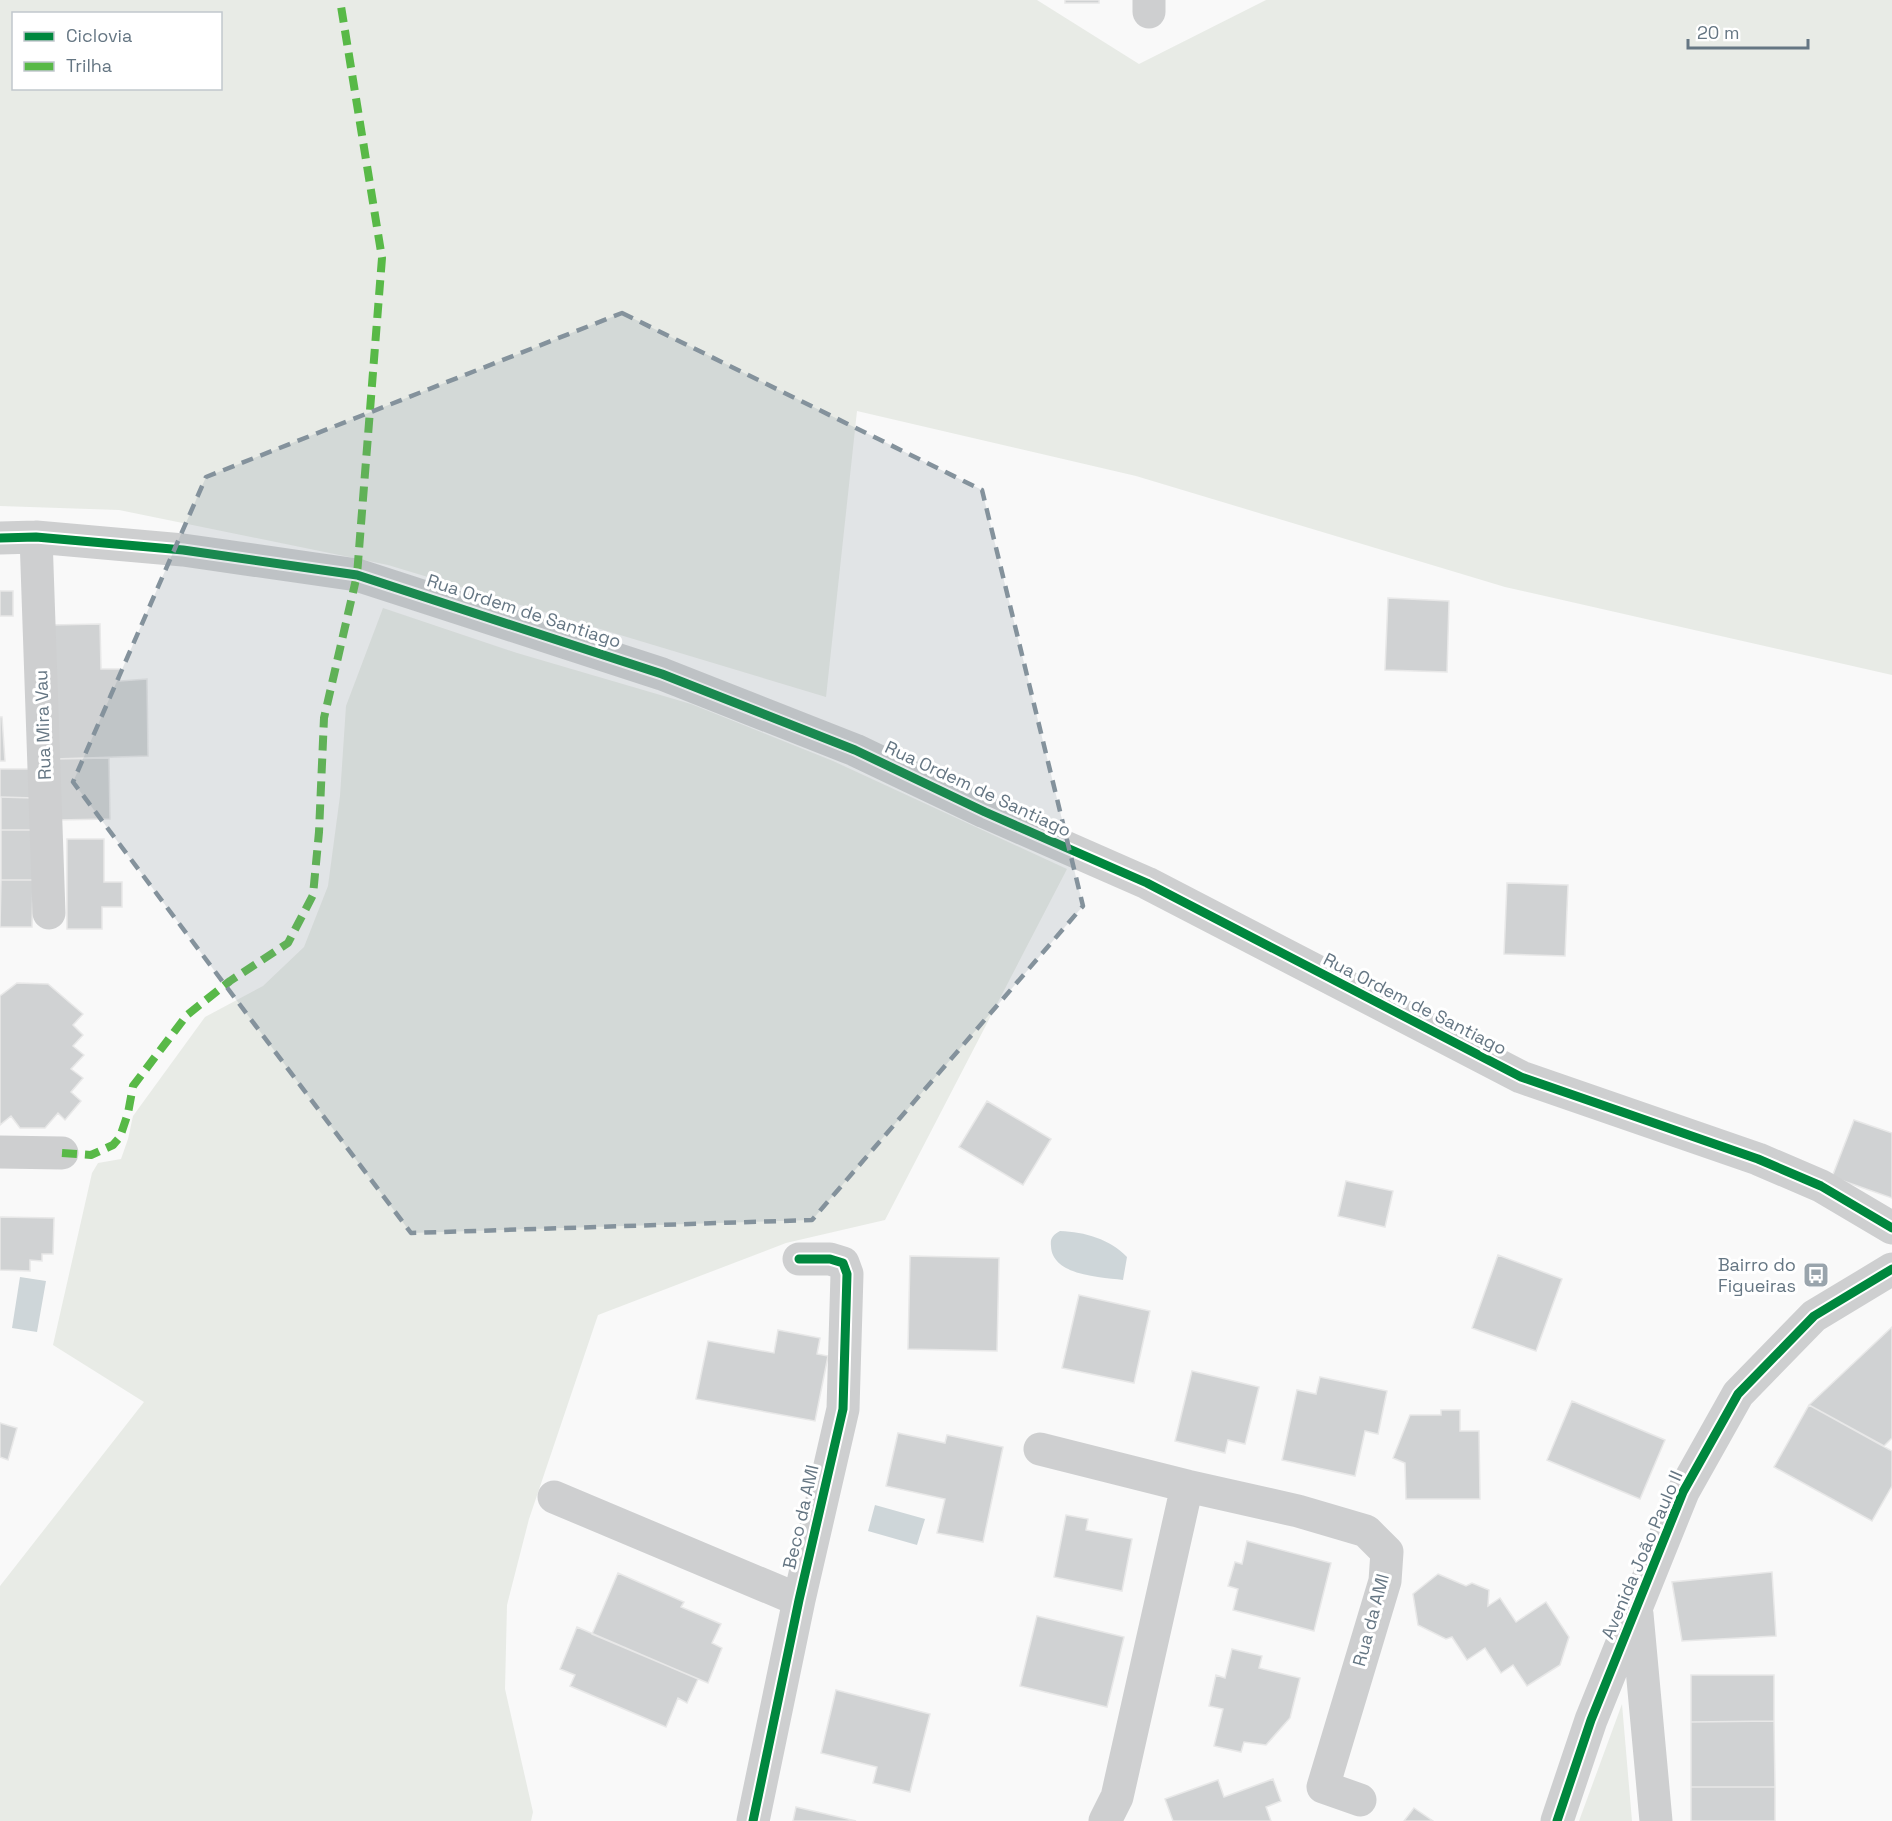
<svg xmlns="http://www.w3.org/2000/svg" width="1892" height="1821" font-family="'Space Grotesk',sans-serif">
	<style>
		.green { fill: #e8ebe6; fill-rule: evenodd }
		.water { fill: #ced6d9 }
		.building { fill: #d0d2d3; stroke: #e8e8e8; stroke-width: 1.5 }
		.lines { fill: none; stroke-linecap: round; stroke-linejoin: round }
		.street { stroke: #cecfd0; stroke-width: 33 }
		.quiet { stroke: #58b947; stroke-width: 8; stroke-dasharray: 15 8; stroke-linecap: butt }
		.cycleway-casing { stroke: #fff; stroke-width: 13 }
		.cycleway { stroke: #00873e; stroke-width: 9 }
		.marked { fill: #84929c; fill-opacity: 0.2; stroke: #84929c; stroke-width: 4.5; stroke-dasharray: 12 8; stroke-linejoin: round }
		.labels { text-anchor: middle; stroke-width: 6; stroke-linejoin: round; paint-order: stroke }
		.street-label { font-size: 18px; fill: #657683; stroke: #fff }
		.poi-label { font-size: 18px; fill: #657683; stroke: #fff; text-anchor: end }
	</style>
	<rect width="100%" height="100%" fill="#f9f9f9"/>
	<!-- green -->
	<path class="green" d="M0,0h1037l102,64 127,-64h626v675l-387,-88 -369,-111 -279,-65 -31,286 -438,-132 -269,-55 -119,-4zM14,14h206v74h-206z
		M383,608l134,45 174,51 142,57 234,108 -182,351 -99,23 -188,72 -69,204 -22,86 -2,84 28,123 -2,9h-531v-235l144,-184 -91,-57 39,-172 6,-10 23,-4 7,-20 5,-23 72,-99 58,-31 41,-39 24,-61 12,-90 6,-90z
		M1622,1704l10,117h-53z"/>
	<!-- water -->
	<path class="water" d="M1060,1231c25,1 50,8 67,26l-4,23c-22,-3 -71,-4 -72,-34 -1,-8 2,-11 9,-15z
		M20,1277l26,4 -9,51 -25,-4z
		M875,1505l50,14 -8,26 -49,-14z"/>
	<!-- building -->
	<path class="building" d="M1065,0h34v3h-34z
		M0,591h13v25h-13z
		M1388,598l61,3 -2,71 -62,-2z
		M100,624l1,45h19v12l27,-2 1,77 -94,3 -3,-134z
		M0,717h2l3,44h-5z
		M109,758l1,61 -54,1 -2,-61z
		M0,769h33v29l-33,-1z
		M1,797l32,1v32h-32z
		M1,830h32v50h-32z
		M67,839h37v43h18v25h-20v22h-35z
		M1,880h32l-1,47h-32z
		M1507,883l61,2 -3,71 -61,-2z
		M17,983l31,1 35,30 -10,11 10,10 -10,11 11,9 -13,14 12,9 -12,14 10,9 -16,19 -7,-7 -13,15h-25l-9,-12 -11,9v-129z
		M987,1101l64,38 -28,46 -64,-38z
		M1854,1120l38,13v65l-60,-21z
		M1346,1181l47,10 -8,36 -47,-11z
		M0,1217l54,1 -1,36h-11v7l-12,-1v11l-30,-1z
		M1498,1255l64,24 -26,72 -64,-23z
		M910,1256l89,2 -2,93 -89,-2z
		M1079,1295l71,16 -16,72 -72,-15z
		M1892,1327v111l-8,8 -75,-41z
		M778,1330l42,8 -3,16 11,2 -13,65 -119,-22 12,-58 66,12z
		M1192,1371l67,16 -14,57 -17,-4 -3,13 -50,-12z
		M1320,1377l67,14 -9,43 -13,-3 -10,45 -73,-16 15,-70 19,4z
		M1572,1401l93,39 -25,59 -93,-39z
		M1809,1405l83,46v35l-20,35 -98,-54z
		M1441,1410h19v21h19l1,68h-74l-1,-36 -12,-5 17,-43h31z
		M0,1423l17,5 -9,32 -8,-3z
		M898,1433l47,10 2,-8 56,12 -20,95 -46,-9 8,-34 -59,-13z
		M1066,1515l22,4 -2,11 46,9 -10,52 -68,-14z
		M1247,1541l84,22 -17,68 -81,-21 5,-21 -10,-3 7,-24 7,2z
		M1772,1572l4,64 -94,5 -10,-59z
		M618,1573l66,29 -3,5 40,17 -9,19 10,5 -14,35 -116,-49z
		M1438,1574l28,12 6,-3 17,7 -1,16 12,-8 16,24 30,-20 23,35 -9,28 -33,21 -14,-21 -12,8 -16,-25 -18,12 -15,-23 -6,2 -28,-14 -5,-31z
		M1037,1616l87,21 -17,70 -87,-21z
		M577,1627l121,52 -11,24 -9,-5 -12,29 -96,-41 5,-11 -15,-6z
		M1232,1649l30,7 -3,12 41,10 -10,40 -24,27 -22,-3 -3,10 -27,-6 9,-37 -14,-3 7,-31 9,3z
		M1691,1675h83v46l-83,1z
		M836,1690l94,24 -20,78 -37,-9 4,-16 -56,-14z
		M1774,1721l1,66h-84v-65z
		M1273,1779l8,22 -15,6 5,14h-98l-8,-22 53,-19 6,17z
		M1691,1787h84v34h-84z
		M796,1807l60,14h-63z
		M1414,1808l19,13h-29z"/>
	<g class="lines">
		<!-- street -->
		<path class="street" d="M1149,0v12
			M36,537l13,376
			M0,538l36,-1 147,13 174,25 305,99 193,76 130,62 162,71 374,194 237,82 63,27 71,42
			M0,1152l62,1
			M1040,1449l147,37 -70,311 -12,24
			M1187,1486l111,25 68,20 21,21 -2,29 -62,206 37,13
			M554,1497l245,103
			M1637,1614l19,207
			M753,1821l46,-221 44,-191 4,-135 -4,-11 -13,-4h-31
			M1557,1821l34,-101 92,-228 55,-98 76,-78 78,-47"/>
		<!-- quiet -->
		<path class="quiet" d="M62,1153l29,2 22,-10 7,-8 8,-24 5,-27 54,-71 43,-34 58,-38 25,-48 6,-63 5,-114 33,-143 25,-317 -42,-258"/>
		<!-- cycleway casing -->
		<g class="cycleway-casing">
			<path id="cycleway" d="M0,538l36,-1 147,13 174,25 305,99 193,76 130,62 162,71 374,194 237,82 63,27 71,42
				M753,1821l46,-221 44,-191 4,-135 -4,-11 -13,-4h-31
				M1557,1821l34,-101 92,-228 55,-98 76,-78 78,-47"/>
		</g>
		<!-- cycleway -->
		<use href="#cycleway" class="cycleway"/>
	</g>
	<!-- marked area -->
	<path class="marked" d="M622,313l360,177 101,416 -271,314 -401,13 -338,-451 133,-305z"/>
	<!-- icons -->
	<defs>
		<g id="bus-square" transform="scale(1.35)"><rect x="-9" y="-9" width="18" height="18" rx="4" fill="#99a4ac" stroke="#fff"/><path d="M-5-6H5V4H4V6H2V4H-2V6H-4V4H-5ZM-3.5-4V0h7V-4ZM-3.5 1.2v1.5H-2V1.2ZM2 1.2v1.5H3.5V1.2Z" fill="#fff"/></g>
	</defs>
	<g fill-rule="evenodd">
		<use href="#bus-square" x="1816" y="1275"/>
	</g>
	<g class="labels">
		<!-- street labels -->
		<g class="street-label">
			<text transform="translate(524 611) rotate(18)" y="6">Rua Ordem de Santiago</text>
			<text transform="translate(43 725) rotate(-92)" y="6">Rua Mira Vau</text>
			<text transform="translate(978 789) rotate(25)" y="6">Rua Ordem de Santiago</text>
			<text transform="translate(1415 1004) rotate(27)" y="6">Rua Ordem de Santiago</text>
			<text transform="translate(801 1517) rotate(-77)" y="6">Beco da AMI</text>
			<text transform="translate(1642 1555) rotate(-67)" y="6">Avenida João Paulo II</text>
			<text transform="translate(1371 1620) rotate(-75)" y="6">Rua da AMI</text>
		</g>
		<!-- poi labels -->
		<g class="poi-label">
			<text x="1796" y="1271">Bairro do<tspan x="1796" dy="21">Figueiras</tspan></text>
		</g>
	</g>
	<!-- legend -->
	<rect x="12" y="12" width="210" height="78" fill="#ffffff" stroke="#c1c8cd" stroke-width="1.5"/>
	<rect x="24" y="32" width="30" height="9" fill="#00873e" stroke="#c1c8cd" stroke-width="1.5"/>
	<text x="66" y="42" font-size="18" fill="#657683">Ciclovia</text>
	<rect x="24" y="62" width="30" height="9" fill="#58b947" stroke="#c1c8cd" stroke-width="1.5"/>
	<text x="66" y="72" font-size="18" fill="#657683">Trilha</text>
	<!-- scale -->
	<path d="M1688 39v9h120v-9" fill="none" stroke="#657683" stroke-width="3"/>
	<text x="1697" y="39" font-size="18" fill="#657683" stroke="#ffffff" stroke-width="4.5" paint-order="stroke">20 m</text>
</svg>
